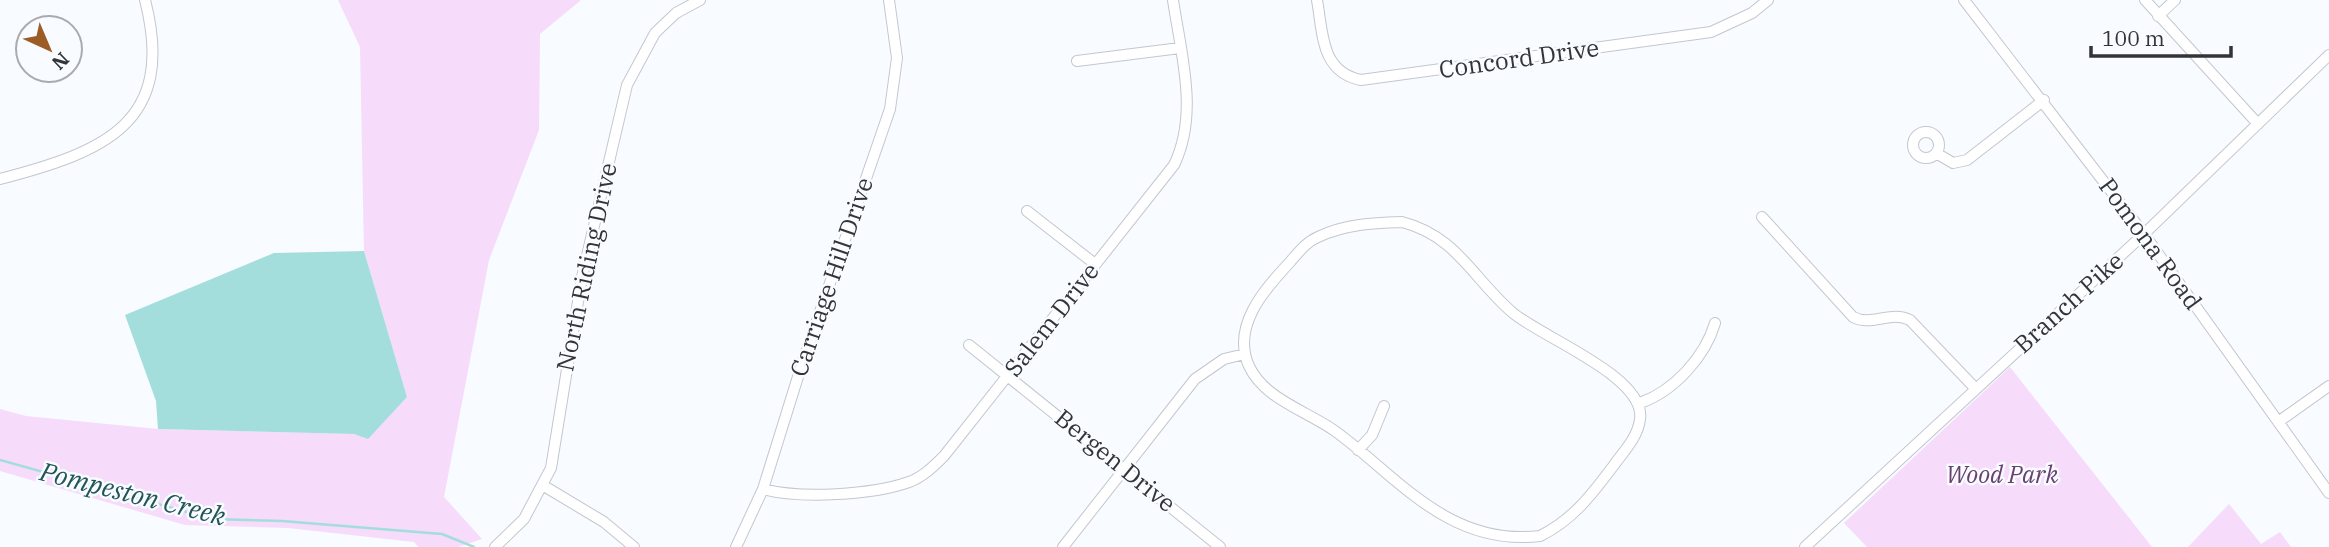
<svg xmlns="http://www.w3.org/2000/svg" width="2329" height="547" font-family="'IBM Plex Serif',serif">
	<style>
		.green { fill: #f6dbfa }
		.water { fill: #a3dedd }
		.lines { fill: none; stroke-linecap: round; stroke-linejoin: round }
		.stream { stroke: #a3dedd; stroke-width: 2.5 }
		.minor-casing { stroke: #c3c7ce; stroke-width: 12 }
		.minor { stroke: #fff; stroke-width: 10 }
		.labels { text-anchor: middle; stroke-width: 5; stroke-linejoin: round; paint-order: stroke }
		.street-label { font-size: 24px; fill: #333437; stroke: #f8fbff }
		.park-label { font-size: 24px; font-style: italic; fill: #694070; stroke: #f8fbff }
		.water-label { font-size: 26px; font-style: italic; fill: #225554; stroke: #f8fbff }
	</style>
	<rect width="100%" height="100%" fill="#f8fbff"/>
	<!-- green -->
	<path class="green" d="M338,0h243l-41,34 -1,96 -50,130 -45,237 38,42 -24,8h-39l-5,-5 -126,-14 -103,-3 -185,-54v-62l26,7 132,13 196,5 14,4 39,-41 -43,-146 -4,-204z
		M2010,367l142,180h-285l-23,-24z
		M2229,504l32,40 19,-12 11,15h-103z"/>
	<!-- water -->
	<path class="water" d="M364,251l43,146 -39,42 -14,-5 -196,-5 -2,-28 -31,-86 149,-62z"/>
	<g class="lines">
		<!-- stream -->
		<path class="stream" d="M0,460l212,59 70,2 160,13 32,13"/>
		<!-- minor casing -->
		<g class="minor-casing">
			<path id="minor" d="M1317,0c6,34 4,72 44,80l350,-48 41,-19 16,-13
				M1964,0l180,234 185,259
				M2145,0l113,124
				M2158,16l17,-16
				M1077,61l103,-13
				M1913 145a13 13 0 1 1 26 0a13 13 0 1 1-26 0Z
				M1936,153l17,10 14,-3 77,-60
				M0,179c103,-27 177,-55 145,-179
				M1027,211l68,53
				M1762,217l91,100c19,10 38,-7 57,3l65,68
				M1402,222c55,14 71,57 111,91 30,25 133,64 127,106 -2,18 -16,32 -26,46 -21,28 -41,55 -74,71 -92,11 -144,-61 -205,-105 -28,-20 -71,-32 -86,-65 -18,-40 16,-77 41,-104 8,-9 16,-20 28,-25 27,-13 55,-14 84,-15z
				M969,345l251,202
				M1640,403c34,-12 65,-46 75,-80
				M2278,422l51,-36
				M1358,450l14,-15 12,-29
				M544,486l60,36 30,25
				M763,489c38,10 109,6 146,-7 14,-5 25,-16 35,-26l230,-291c25,-51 7,-111 -1,-165
				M495,547l29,-28 27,-51 31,-191 45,-192 28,-52 21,-20 24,-13
				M736,547l27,-58 38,-122 89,-258 7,-51 -8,-58
				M1063,547l132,-168 29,-20 21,-5
				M1805,547l339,-313 185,-179"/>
		</g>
		<!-- minor -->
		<use href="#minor" class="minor"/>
	</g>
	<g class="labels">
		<!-- street labels -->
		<g class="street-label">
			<text transform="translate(1519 59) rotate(-8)" y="8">Concord Drive</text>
			<text transform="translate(2150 244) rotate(54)" y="8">Pomona Road</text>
			<text transform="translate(587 267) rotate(-78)" y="8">North Riding Drive</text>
			<text transform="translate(832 277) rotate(-71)" y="8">Carriage Hill Drive</text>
			<text transform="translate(2069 303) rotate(-42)" y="8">Branch Pike</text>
			<text transform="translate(1052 320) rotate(-52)" y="8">Salem Drive</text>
			<text transform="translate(1115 461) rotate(39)" y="8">Bergen Drive</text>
		</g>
		<!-- park labels -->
		<g class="park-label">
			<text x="2002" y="483">Wood Park</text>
		</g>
		<!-- water labels -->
		<g class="water-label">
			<text transform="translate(133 494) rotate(14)" y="9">Pompeston Creek</text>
		</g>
	</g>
	<!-- north arrow -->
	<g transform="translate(49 49) rotate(136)"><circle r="33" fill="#f8fbff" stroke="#a9abaf" stroke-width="2"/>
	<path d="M0-5L12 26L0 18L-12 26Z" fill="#9c5c26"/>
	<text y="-10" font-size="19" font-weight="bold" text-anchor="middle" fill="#333437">N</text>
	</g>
	<!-- scale -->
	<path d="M2091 46v10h140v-10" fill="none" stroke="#333437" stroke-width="3.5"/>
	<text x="2102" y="46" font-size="21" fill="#333437" stroke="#f8fbff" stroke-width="5" paint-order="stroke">100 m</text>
</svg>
